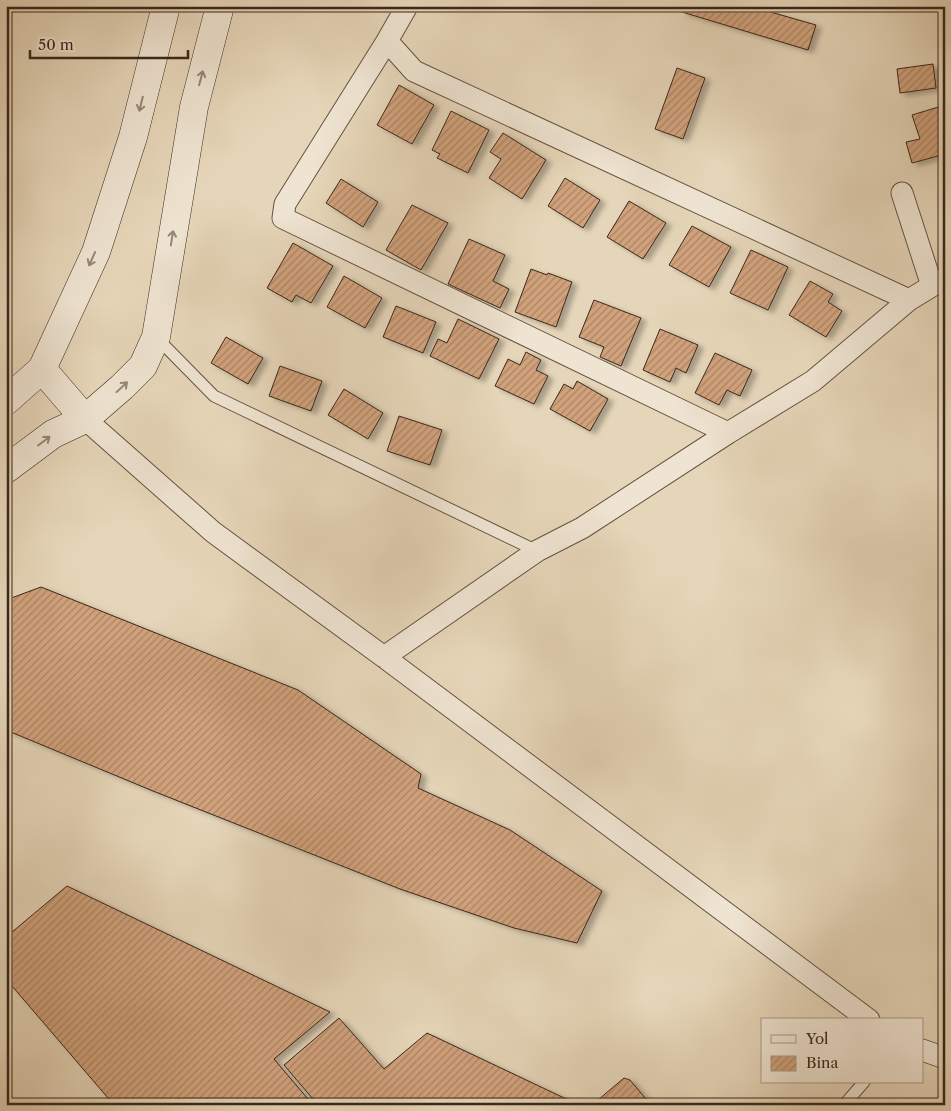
<svg xmlns="http://www.w3.org/2000/svg" width="951" height="1111" font-family="'Libre Caslon Text',serif">
	<style>
		.building { fill: url(#building-hatch); stroke: #3a271a; filter: url(#shadow) }
		.lines { fill: none; stroke-linecap: round; stroke-linejoin: round }
		.lane-casing { stroke: #655342; stroke-width: 13 }
		.street-casing { stroke: #655342; stroke-width: 23 }
		.secondary-casing { stroke: #3a271a; stroke-width: 29 }
		.lane { stroke: #efe4d2; stroke-width: 11 }
		.street { stroke: #efe4d2; stroke-width: 21 }
		.secondary { stroke: #efe4d2; stroke-width: 28 }
		.oneway { stroke: #948676 }
	</style>
	<defs>
		<pattern id="building-hatch" width="6" height="6" patternUnits="userSpaceOnUse" patternTransform="scale(1.25)"><rect width="6" height="6" fill="#d1a27c"/><path d="M-1 1l2-2M0 6l6-6M5 7l2-2" fill="none" stroke="#ab8465"/></pattern>
		<filter id="shadow"><feDropShadow dx="5.5" dy="3" stdDeviation="2.5" flood-color="#0004"/></filter>
	</defs>
	<rect width="100%" height="100%" fill="#e6d6b9"/>
	<filter id="stains"><feTurbulence type="fractalNoise" baseFrequency=".004" numOctaves="4"/><feColorMatrix values="0 0 0 0 .2 0 0 0 0 .09 0 0 0 0 .02 0 0 0 .5 -.17"/></filter>
	<radialGradient id="worn" r=".72"><stop offset=".6" stop-color="#630" stop-opacity="0"/><stop offset="1" stop-color="#630" stop-opacity=".3"/></radialGradient>
	<!-- building -->
	<path class="building" d="M684,6h77l-1,3 56,16 -8,25 -126,-38z
		M933,64l3,24 -36,5 -3,-24z
		M677,68l28,10 -22,61 -28,-10z
		M399,85l35,20 -22,39 -35,-19z
		M945,105v49l-33,9 -6,-21 14,-3 -8,-24z
		M451,111l38,19 -21,43 -31,-15 3,-4 -8,-4z
		M503,133l43,27 -24,39 -33,-21 12,-19 -11,-7z
		M565,178l35,22 -17,28 -35,-22z
		M341,179l37,23 -15,25 -37,-24z
		M629,201l37,22 -23,36 -36,-22z
		M412,205l36,18 -27,47 -35,-20z
		M692,226l39,21 -22,40 -40,-22z
		M469,239l36,16 -12,26 16,8 -9,19 -52,-24z
		M293,243l40,23 -22,37 -15,-8 -4,7 -25,-14z
		M751,250l37,17 -20,43 -38,-17z
		M531,269l16,6 1,-2 24,9 -16,45 -41,-15z
		M344,276l38,22 -17,30 -38,-21z
		M810,281l23,13 -5,8 14,9 -16,26 -37,-22z
		M594,300l47,18 -20,48 -21,-9 4,-10 -25,-10z
		M396,306l40,16 -13,31 -40,-16z
		M458,319l41,20 -20,40 -49,-23 8,-17 9,4z
		M660,329l38,16 -12,28 -10,-5 -6,14 -27,-12z
		M226,337l37,21 -15,26 -37,-21z
		M526,352l15,8 -5,10 12,6 -14,28 -39,-18 13,-27 12,6z
		M715,353l37,17 -12,26 -13,-6 -8,15 -24,-12z
		M280,366l42,15 -11,30 -42,-15z
		M577,381l31,18 -18,32 -40,-22 14,-25 9,5z
		M344,389l39,24 -15,26 -40,-24z
		M399,416l43,14 -12,35 -43,-14z
		M41,587l257,103 123,84 -3,14 92,42 92,61 -25,52 -63,-15 -114,-39 -247,-98 -147,-61v-130z
		M67,886l263,126 -56,47 39,46h-199l-108,-126v-42z
		M339,1018l45,51 43,-36 152,72h-261l-34,-40z
		M624,1078l6,2 21,25h-59z"/>
	<g class="lines">
		<!-- lane casing -->
		<g class="lane-casing">
			<path id="lane" d="M156,337l58,59 323,155
				M844,1105l20,-23"/>
		</g>
		<!-- street casing -->
		<g class="street-casing">
			<path id="street" d="M407,6l-20,35 27,30 495,229 36,-22
				M387,41l-102,163 -2,14 445,215
				M902,193l30,93
				M85,419l128,113 171,125 485,363
				M384,657l153,-106 45,-23 146,-95 85,-52 96,-81
				M922,1050l23,8"/>
		</g>
		<!-- secondary casing -->
		<g class="secondary-casing">
			<path id="secondary" d="M42,369l43,50
				M6,401l36,-32 54,-117 37,-115 33,-131
				M6,469l47,-35 32,-15 37,-32 21,-21 13,-29 38,-230 26,-101"/>
		</g>
		<!-- lane -->
		<use href="#lane" class="lane"/>
		<!-- street -->
		<use href="#street" class="street"/>
		<!-- secondary -->
		<use href="#secondary" class="secondary"/>
	</g>
	<!-- one-way arrows -->
	<defs><path id="oneway-shaft" d="M-6 0H5M1.5-3L5.5 0L1.5 3" fill="none" stroke-width="1.6" stroke-linecap="round" stroke-linejoin="round" transform="scale(1.25)"/></defs>
	<g class="oneway">
		<use href="#oneway-shaft" transform="translate(201 78) rotate(-75)"/>
		<use href="#oneway-shaft" transform="translate(141 104) rotate(104)"/>
		<use href="#oneway-shaft" transform="translate(172 238) rotate(-81)"/>
		<use href="#oneway-shaft" transform="translate(92 259) rotate(114)"/>
		<use href="#oneway-shaft" transform="translate(122 387) rotate(-43)"/>
		<use href="#oneway-shaft" transform="translate(44 441) rotate(-37)"/>
	</g>
	<!-- margin -->
	<rect width="951" height="1111" fill="none" stroke="#e6d6b9" stroke-width="25"/>
	<rect x="8" y="8" width="936" height="1096" fill="none" stroke="#3a271a" stroke-width="2.5"/>
	<rect x="12" y="12" width="926" height="1086" fill="none" stroke="#3a271a"/>
	<!-- legend -->
	<rect x="761" y="1018" width="162" height="65" fill="#efe4d2" stroke="#a79888"/>
	<rect x="771" y="1035" width="25" height="8" fill="#efe4d2" stroke="#a79888"/>
	<text x="806" y="1044" font-size="15" fill="#3a271a">Yol</text>
	<rect x="771" y="1056" width="25" height="15" fill="url(#building-hatch)" stroke="#a79888"/>
	<text x="806" y="1068" font-size="15" fill="#3a271a">Bina</text>
	<!-- scale -->
	<path d="M30 50v8h158v-8" fill="none" stroke="#3a271a" stroke-width="2.5"/>
	<text x="38" y="50" font-size="15" fill="#3a271a" stroke="#efe4d2" stroke-width="4" paint-order="stroke">50 m</text>
	<rect width="100%" height="100%" filter="url(#stains)"/>
	<rect width="100%" height="100%" fill="url(#worn)"/>
</svg>
